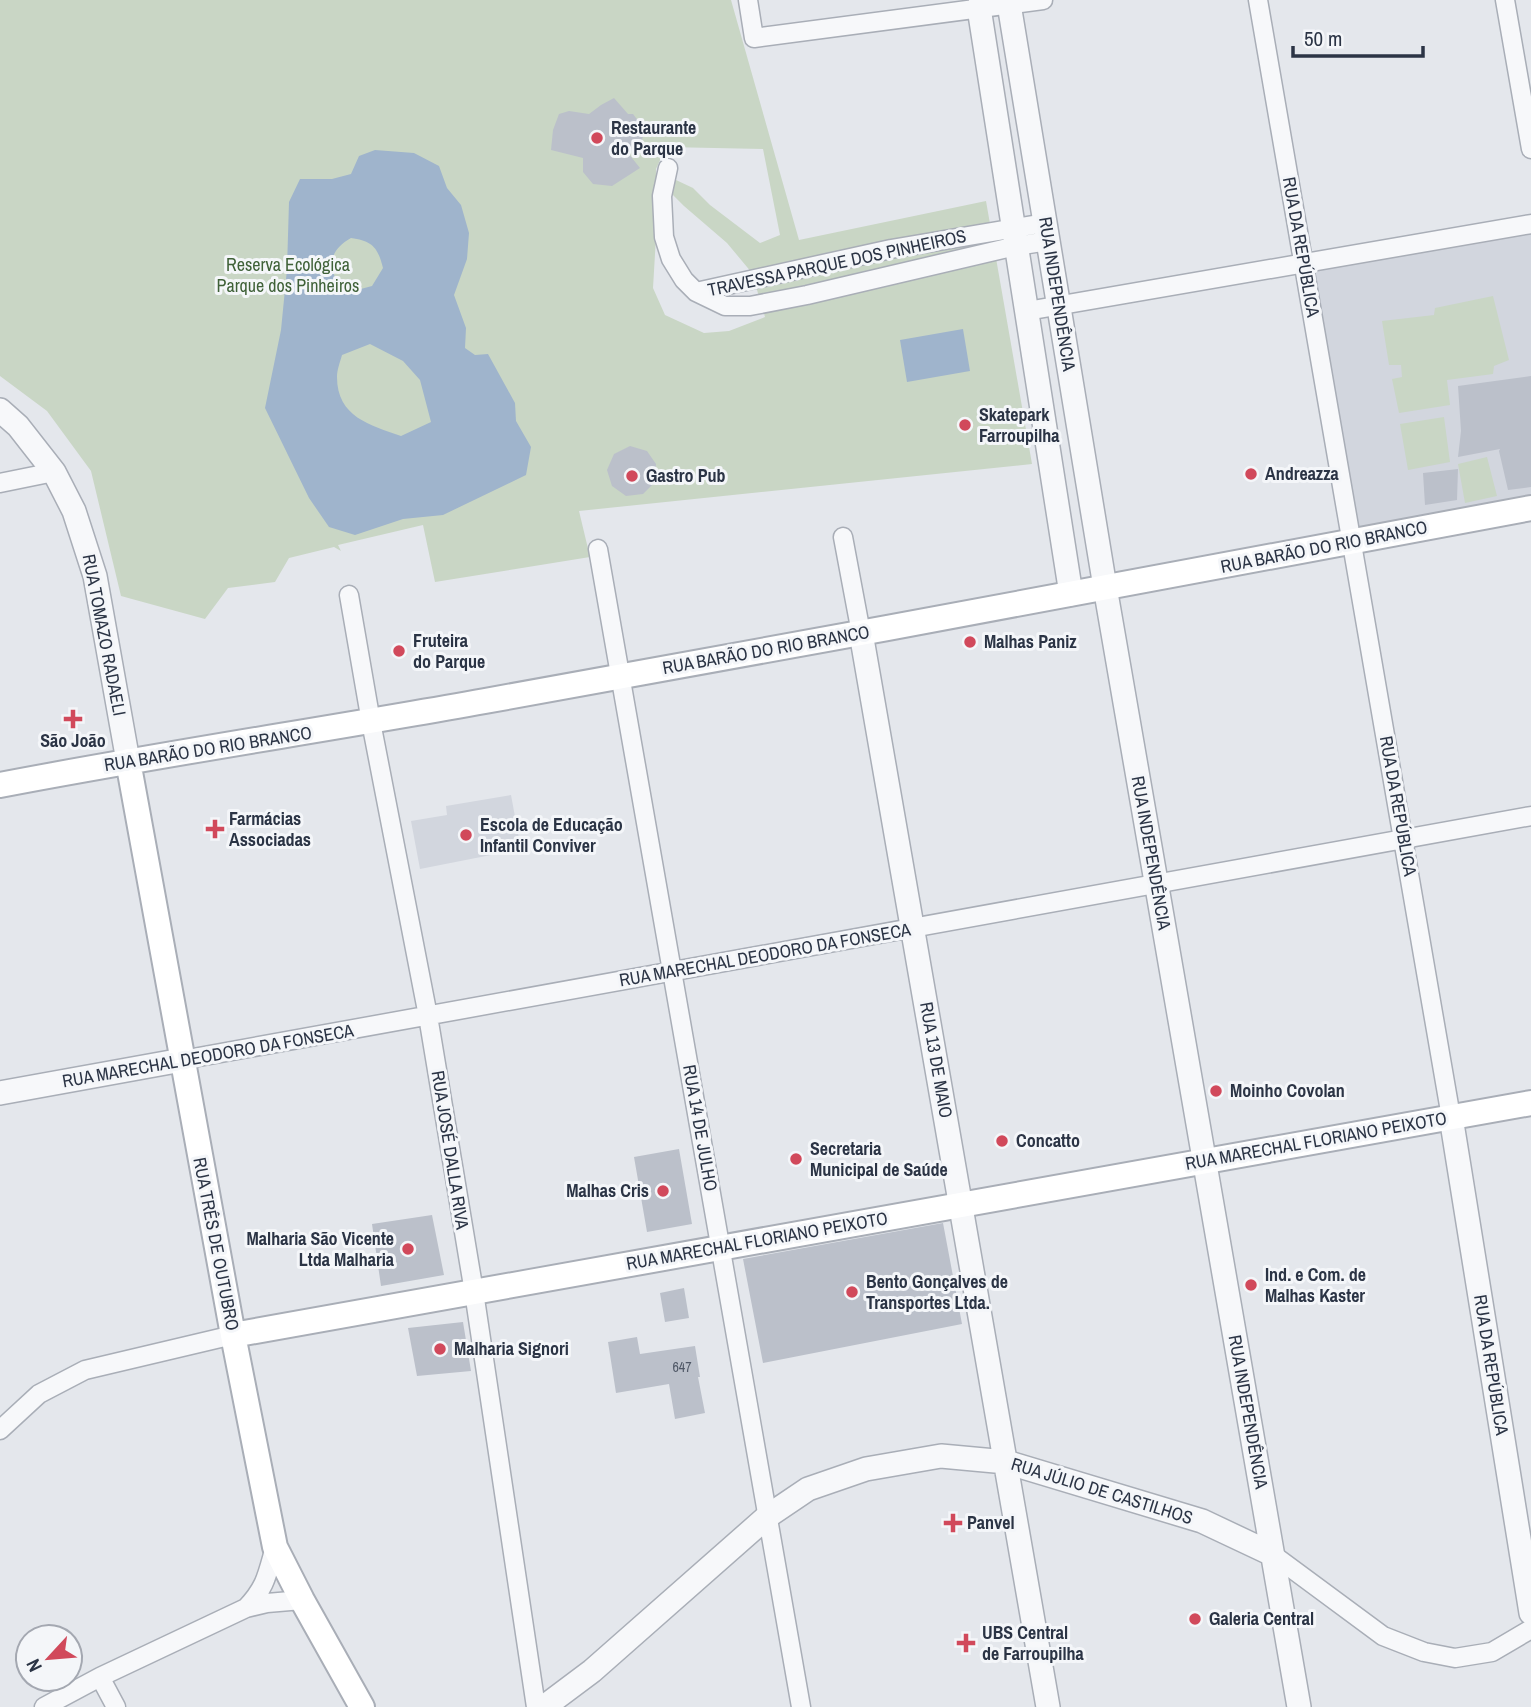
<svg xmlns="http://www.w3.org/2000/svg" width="1531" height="1707" font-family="'Archivo Narrow',sans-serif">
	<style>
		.built { fill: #d2d6de }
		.green { fill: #c9d6c5; fill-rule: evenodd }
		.water { fill: #9fb4cc; fill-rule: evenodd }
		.building { fill: #bbc0ca }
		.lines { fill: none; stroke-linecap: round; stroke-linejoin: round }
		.minor-casing { stroke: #a9aeb7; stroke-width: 21 }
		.tertiary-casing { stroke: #a9aeb7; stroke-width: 26 }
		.secondary-casing { stroke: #a9aeb7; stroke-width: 28 }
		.minor { stroke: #f7f8fa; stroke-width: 18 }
		.tertiary { stroke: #f7f8fa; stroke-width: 23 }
		.secondary { stroke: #fff; stroke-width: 24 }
		.poi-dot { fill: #d1495b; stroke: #f4f6f9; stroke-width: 2.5 }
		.labels { text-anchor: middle; stroke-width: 6; stroke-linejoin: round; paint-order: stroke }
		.number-label { font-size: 14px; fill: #4f5766 }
		.poi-label { font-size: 18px; font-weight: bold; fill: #2b3445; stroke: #f4f6f9; text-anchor: start }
		.street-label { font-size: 18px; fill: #2b3445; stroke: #f4f6f9 }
		.park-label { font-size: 18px; fill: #3f6138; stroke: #f4f6f9 }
	</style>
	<rect width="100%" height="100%" fill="#e4e7ec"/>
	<!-- built -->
	<path class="built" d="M1531,234v273l-173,29 -45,-265z
		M511,795l10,54 -101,20 -9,-48 36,-6 -1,-9z"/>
	<!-- green -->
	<path class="green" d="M0,0h731l68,240 187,-39 46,263 -453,47 11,46 -155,25 -12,-57 -85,20 3,6 -7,-4 -45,11 -14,24 -47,6 -23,31 -84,-23 -30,-125 -44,-60 -47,-35zM666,147l97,2 17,86 -20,8 -50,-38 -17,-17 -17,-8 -7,11 15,15 43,37 25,30 13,44 -36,14 -25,2 -39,-18 -12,-27 5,-85 -2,-34z
		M1493,296l16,64 -15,6 -1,8 -46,6 3,25 -51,8 -7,-34 10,-2 -1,-12h-12l-7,-44 52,-6 1,-7z
		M1444,417l6,45 -42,8 -8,-46z
		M1487,457l10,39 -32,7 -7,-39z"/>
	<!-- water -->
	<path class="water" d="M375,150l39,3 25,13 8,22 14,17 8,28 -2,26 -13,36 12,33 -1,20 10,7 13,-1 27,49 1,18 15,26 -5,28 -83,40 -40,4 -48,16 -26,-8 -20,-29 -44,-90 16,-78 6,-61 2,-67 11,-23h32l19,-5 8,-18zM351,238c22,3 27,10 32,30l-11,18 -15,4 -18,-5c-12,-20 -9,-35 12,-47zM370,344l33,17 17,19 11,42 -30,14c-31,-11 -64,-19 -64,-59 0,-7 3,-15 5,-22z
		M963,329l7,42 -63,11 -7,-42z"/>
	<!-- building -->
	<path class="building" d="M614,98l14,16h5l12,16 -5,16 -12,7 12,15 -28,18 -19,-2 -10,-12v-14l-32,-8 2,-20 6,-16 10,-3 20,3 12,-9z
		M1531,376v111l-23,3 -9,-39 1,-2 -42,8 3,-26 -3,-45z
		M630,446l17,5 9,13 -1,18 -12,12 -17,2 -14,-10 -5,-16 7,-16z
		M1458,469l-1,31 -32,5 -2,-32z
		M679,1149l13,75 -45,8 -13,-75z
		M432,1215l12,60 -63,11 -9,-62z
		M943,1223l19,101 -199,39 -20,-104z
		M684,1288l5,30 -24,4 -5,-29z
		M463,1322l8,49 -54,5 -9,-48z
		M637,1337l3,17 55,-8 5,31h-2l7,36 -30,6 -6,-35 -53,9 -8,-51z"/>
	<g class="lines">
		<!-- minor casing -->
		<g class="minor-casing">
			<path id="minor" d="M748,0l6,38 289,-38
				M1258,0l193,1117
				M1505,0l26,149
				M668,168l-6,28 2,41 7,22 13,21 12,12 29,14h25l57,-11 209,-49 32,-5
				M696,292l195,-43 154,-26
				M1027,311l504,-87
				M0,483l54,-11
				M843,537l18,96
				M598,549l203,1158
				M349,595l22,127 57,294 46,276 62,415
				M182,1060l1349,-244
				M0,1430l39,-36 46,-24 148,-35
				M1272,1554l111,82 41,16 31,6 37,-6 39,-23
				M246,1608c20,-21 21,-33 29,-61
				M100,1677l16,30
				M44,1707l56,-30 146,-69 21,-5 35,-3"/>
		</g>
		<!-- tertiary casing -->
		<g class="tertiary-casing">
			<path id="tertiary" d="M981,0l-2,8 92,586
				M1006,0l3,4 96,583 194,1120
				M0,410l18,16 36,46 20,39 21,65 33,185
				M861,633l187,1074
				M0,1093l182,-33
				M1451,1117l80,496
				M544,1707l48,-36 176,-155 40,-27 58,-20 75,-13 65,6 196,59 70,33"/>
		</g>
		<!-- secondary casing -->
		<g class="secondary-casing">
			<path id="secondary" d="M128,761l105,574 42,212 27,53 60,107
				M0,785c161,-31 324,-55 485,-84 349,-62 698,-128 1046,-193
				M233,1335l1298,-232"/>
		</g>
		<!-- minor -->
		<use href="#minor" class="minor"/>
		<!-- tertiary -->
		<use href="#tertiary" class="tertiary"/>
		<!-- secondary -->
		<use href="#secondary" class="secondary"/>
	</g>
	<!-- markers -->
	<g class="poi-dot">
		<circle cx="597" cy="138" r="7"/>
		<circle cx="965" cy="425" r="7"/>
		<circle cx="1251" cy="474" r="7"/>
		<circle cx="632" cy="476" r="7"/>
		<circle cx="970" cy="642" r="7"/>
		<circle cx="399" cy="651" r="7"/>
		<path d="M69.5 708.5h7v7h7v7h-7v7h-7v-7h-7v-7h7z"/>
		<path d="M211.5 818.5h7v7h7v7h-7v7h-7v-7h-7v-7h7z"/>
		<circle cx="466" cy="835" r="7"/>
		<circle cx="1216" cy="1091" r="7"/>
		<circle cx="1002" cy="1141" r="7"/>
		<circle cx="796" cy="1159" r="7"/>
		<circle cx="663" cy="1191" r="7"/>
		<circle cx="408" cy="1249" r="7"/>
		<circle cx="1251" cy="1285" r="7"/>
		<circle cx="852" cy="1292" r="7"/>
		<circle cx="440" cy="1349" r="7"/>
		<path d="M949.5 1512.5h7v7h7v7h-7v7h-7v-7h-7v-7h7z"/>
		<circle cx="1195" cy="1619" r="7"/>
		<path d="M962.5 1632.5h7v7h7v7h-7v7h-7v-7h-7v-7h7z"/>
	</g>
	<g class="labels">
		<!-- number labels -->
		<g class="number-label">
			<text x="682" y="1372">647</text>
		</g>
		<!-- poi labels -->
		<g class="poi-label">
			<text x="611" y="134">Restaurante<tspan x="611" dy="21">do Parque</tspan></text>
			<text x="979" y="421">Skatepark<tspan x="979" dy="21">Farroupilha</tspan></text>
			<text x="1265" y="480">Andreazza</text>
			<text x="646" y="482">Gastro Pub</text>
			<text x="413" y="647">Fruteira<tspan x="413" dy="21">do Parque</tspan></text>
			<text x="984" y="648">Malhas Paniz</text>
			<text x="73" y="747" text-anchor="middle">São João</text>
			<text x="229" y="825">Farmácias<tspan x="229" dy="21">Associadas</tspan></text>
			<text x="480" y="831">Escola de Educação<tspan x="480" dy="21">Infantil Conviver</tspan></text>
			<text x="1230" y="1097">Moinho Covolan</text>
			<text x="1016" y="1147">Concatto</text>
			<text x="810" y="1155">Secretaria<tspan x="810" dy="21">Municipal de Saúde</tspan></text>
			<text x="649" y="1197" text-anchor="end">Malhas Cris</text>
			<text x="394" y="1245" text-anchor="end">Malharia São Vicente<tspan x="394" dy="21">Ltda Malharia</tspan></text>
			<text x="1265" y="1281">Ind. e Com. de<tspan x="1265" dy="21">Malhas Kaster</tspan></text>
			<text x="866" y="1288">Bento Gonçalves de<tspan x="866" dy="21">Transportes Ltda.</tspan></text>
			<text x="454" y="1355">Malharia Signori</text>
			<text x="967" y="1529">Panvel</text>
			<text x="1209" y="1625">Galeria Central</text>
			<text x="982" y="1639">UBS Central<tspan x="982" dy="21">de Farroupilha</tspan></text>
		</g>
		<!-- street labels -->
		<g class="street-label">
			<text transform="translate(1301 247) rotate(80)" y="6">RUA DA REPÚBLICA</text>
			<text transform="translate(837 263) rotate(-12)" y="6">TRAVESSA PARQUE DOS PINHEIROS</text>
			<text transform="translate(1057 294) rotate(81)" y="6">RUA INDEPENDÊNCIA</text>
			<text transform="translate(1324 547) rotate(-11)" y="6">RUA BARÃO DO RIO BRANCO</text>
			<text transform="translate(104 635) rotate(79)" y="6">RUA TOMAZO RADAELI</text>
			<text transform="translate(766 650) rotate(-10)" y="6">RUA BARÃO DO RIO BRANCO</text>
			<text transform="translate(208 749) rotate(-9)" y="6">RUA BARÃO DO RIO BRANCO</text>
			<text transform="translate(1398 806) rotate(80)" y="6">RUA DA REPÚBLICA</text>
			<text transform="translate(1151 853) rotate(80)" y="6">RUA INDEPENDÊNCIA</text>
			<text transform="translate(765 955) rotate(-10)" y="6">RUA MARECHAL DEODORO DA FONSECA</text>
			<text transform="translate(208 1056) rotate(-10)" y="6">RUA MARECHAL DEODORO DA FONSECA</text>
			<text transform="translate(936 1060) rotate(80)" y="6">RUA 13 DE MAIO</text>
			<text transform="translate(700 1128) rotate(80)" y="6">RUA 14 DE JULHO</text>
			<text transform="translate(1316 1141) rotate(-10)" y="6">RUA MARECHAL FLORIANO PEIXOTO</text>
			<text transform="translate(450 1150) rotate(81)" y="6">RUA JOSÉ DALLA RIVA</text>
			<text transform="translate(757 1241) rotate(-10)" y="6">RUA MARECHAL FLORIANO PEIXOTO</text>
			<text transform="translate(216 1244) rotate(79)" y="6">RUA TRÊS DE OUTUBRO</text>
			<text transform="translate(1491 1365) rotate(81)" y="6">RUA DA REPÚBLICA</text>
			<text transform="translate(1248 1412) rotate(80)" y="6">RUA INDEPENDÊNCIA</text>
			<text transform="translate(1102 1491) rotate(17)" y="6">RUA JÚLIO DE CASTILHOS</text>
		</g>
		<!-- park labels -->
		<g class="park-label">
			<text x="288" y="271">Reserva Ecológica<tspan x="288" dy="21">Parque dos Pinheiros</tspan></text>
		</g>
	</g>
	<!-- north arrow -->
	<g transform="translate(49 1658) rotate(244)"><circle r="33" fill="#f4f6f9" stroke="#a4a8b1" stroke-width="2"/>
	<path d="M0-5L12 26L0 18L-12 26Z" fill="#d1495b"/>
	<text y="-10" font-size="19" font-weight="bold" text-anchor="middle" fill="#2b3445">N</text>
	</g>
	<!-- scale -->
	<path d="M1293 46v10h130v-10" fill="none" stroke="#2b3445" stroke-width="3.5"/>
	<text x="1304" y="46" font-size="21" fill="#2b3445" stroke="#f4f6f9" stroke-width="5" paint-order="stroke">50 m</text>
</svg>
